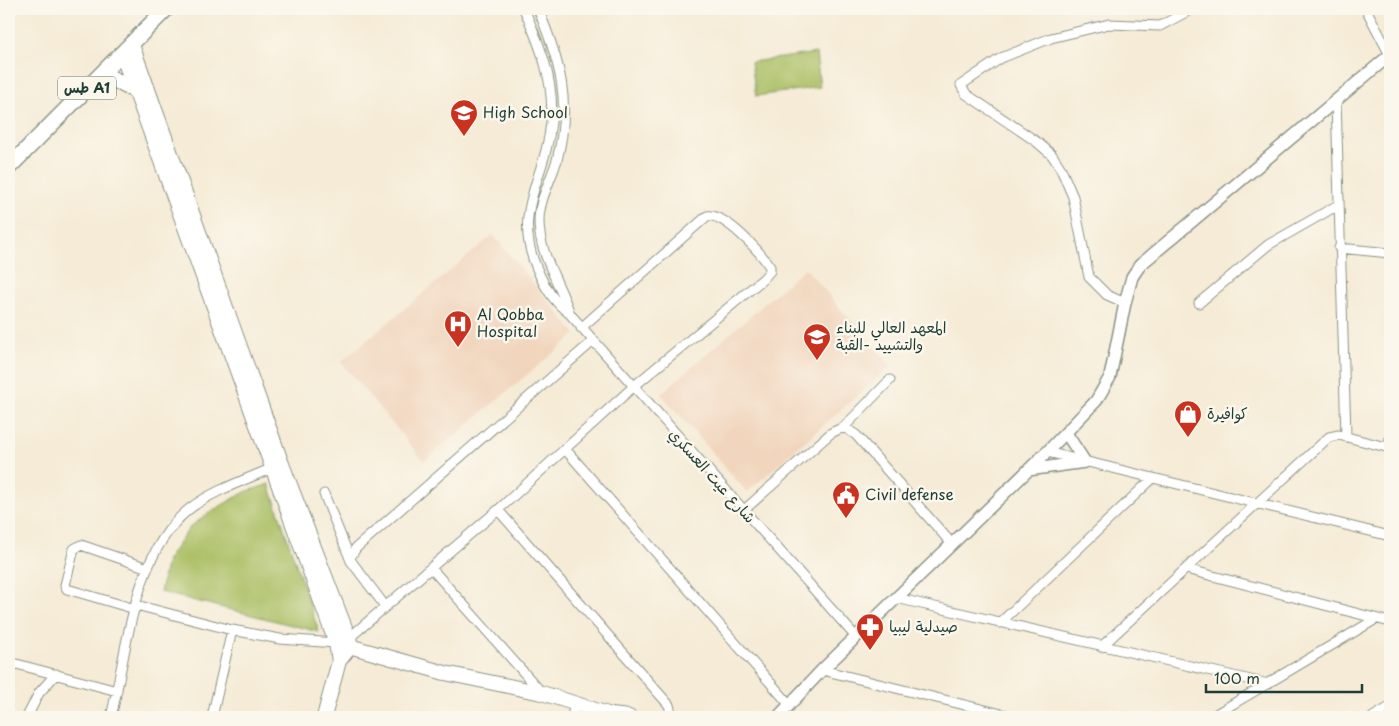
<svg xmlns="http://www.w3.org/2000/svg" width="1399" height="726" font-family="'Playpen Sans','Playpen Sans Arabic',sans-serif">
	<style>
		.built { fill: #f1d5bd }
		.green { fill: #a9be62; stroke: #647e4b }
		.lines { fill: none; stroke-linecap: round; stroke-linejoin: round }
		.minor-casing { stroke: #8a9485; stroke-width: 11 }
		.tertiary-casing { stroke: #8a9485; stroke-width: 14 }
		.secondary-casing { stroke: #8a9485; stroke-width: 16 }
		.trunk-casing { stroke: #8a9485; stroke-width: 18 }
		.minor { stroke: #fff; stroke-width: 9 }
		.tertiary { stroke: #fff; stroke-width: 11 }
		.secondary { stroke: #fff; stroke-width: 14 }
		.trunk { stroke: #fff; stroke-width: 15 }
		.labels { text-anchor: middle; stroke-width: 5; stroke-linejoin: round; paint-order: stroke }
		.shield { fill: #fbf7ec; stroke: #61756b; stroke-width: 1 }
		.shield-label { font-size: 14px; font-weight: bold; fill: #1f3d34 }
		.poi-label { font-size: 15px; fill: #1f3d34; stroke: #fbf7ec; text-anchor: start }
		.street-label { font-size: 15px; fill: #1f3d34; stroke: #fbf7ec }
	</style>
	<rect width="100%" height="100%" fill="#fbf7ec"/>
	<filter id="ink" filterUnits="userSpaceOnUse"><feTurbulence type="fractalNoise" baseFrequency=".02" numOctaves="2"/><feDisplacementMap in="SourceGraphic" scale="10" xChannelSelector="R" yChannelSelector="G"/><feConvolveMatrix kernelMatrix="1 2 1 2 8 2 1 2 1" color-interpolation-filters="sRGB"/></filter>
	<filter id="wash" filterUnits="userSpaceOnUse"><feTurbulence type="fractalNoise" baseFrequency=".0096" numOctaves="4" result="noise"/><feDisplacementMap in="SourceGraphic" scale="20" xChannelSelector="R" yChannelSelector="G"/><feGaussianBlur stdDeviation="1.12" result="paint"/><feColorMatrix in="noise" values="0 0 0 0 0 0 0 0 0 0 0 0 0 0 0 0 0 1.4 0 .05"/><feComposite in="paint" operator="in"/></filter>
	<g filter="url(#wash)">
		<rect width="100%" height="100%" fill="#f5ebd6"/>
		<!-- built -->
		<path class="built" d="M493,235l83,99 -152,127 -83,-99z
			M805,268l86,98 -144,126 -86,-98z"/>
		<!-- green -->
		<path class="green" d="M816,53l4,34 -64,9 -5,-34z
			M269,484l50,148 -159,-40 7,-32 23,-33 20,-15 35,-20z"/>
	</g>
	<g filter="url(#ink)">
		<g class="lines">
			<!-- minor casing -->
			<g class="minor-casing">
				<path id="minor" d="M524,9c16,36 31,73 27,113 -5,57 -40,88 -14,147 8,19 17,33 33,45l286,323
					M538,9c22,52 34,94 19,151 -6,20 -18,40 -18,61 0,34 21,62 31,93
					M1366,9l24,46
					M1336,100l10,336
					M1339,248l51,5
					M1125,303l-18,-8 -18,-18 -16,-80 -12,-28 -9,-14 -15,-13 -71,-48 -5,-9 40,-27 50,-20 58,-14 51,2 32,-17
					M1199,303l69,-58 70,-40
					M844,427l12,8 96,109
					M1389,448l1,-11
					M565,449l224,255
					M1047,452l343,84
					M324,494l27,67 34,45
					M498,510l171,195 3,12
					M743,511l88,-78 13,-6 46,-47
					M351,556l5,-8 236,-206
					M431,568l111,125
					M1186,569l204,53
					M896,598l372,86
					M136,605l96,25 48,9 56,4
					M135,609l-68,-20 -2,-4 9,-36 7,-4 67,23
					M1000,623l153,-145
					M349,638l149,-128 135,-123 130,-108 7,-8v-4c-9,-14 -45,-54 -63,-51l-126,112
					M1101,647l228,-210 10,-2 51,13
					M9,662l108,29
					M822,670l192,47
					M27,717l12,-24 17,-19
					M111,717c16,-65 22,-162 77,-207 23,-19 62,-32 89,-44
					M212,717l20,-87
					M572,717l3,-14
					M1211,717l165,-98
					M1373,717l17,-10"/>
			</g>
			<!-- tertiary casing -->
			<g class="tertiary-casing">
				<path id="tertiary" d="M1028,470l57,-8 -19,-29
					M778,717l44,-47 225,-218 49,-51 14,-24 15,-74 7,-26 8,-12 250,-210"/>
			</g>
			<!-- secondary casing -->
			<g class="secondary-casing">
				<path id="secondary" d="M132,45l150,419 67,174 2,8 -12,15 -15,56
					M122,54l214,589 3,18
					M342,644l103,29 97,20 69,22 18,2"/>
			</g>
			<!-- trunk casing -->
			<g class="trunk-casing">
				<path id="trunk" d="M90,85l23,-6 23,12
					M9,167l157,-158"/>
			</g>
			<!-- minor -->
			<use href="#minor" class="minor"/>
			<!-- tertiary -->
			<use href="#tertiary" class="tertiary"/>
			<!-- secondary -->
			<use href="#secondary" class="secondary"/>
			<!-- trunk -->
			<use href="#trunk" class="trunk"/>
		</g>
	</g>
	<!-- icons -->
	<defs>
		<g id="school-pin" transform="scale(1.4375)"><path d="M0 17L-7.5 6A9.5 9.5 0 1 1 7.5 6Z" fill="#c8321e" stroke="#fbf7ec"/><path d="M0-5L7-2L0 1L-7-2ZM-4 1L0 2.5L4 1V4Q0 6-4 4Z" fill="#fff"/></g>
		<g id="hospital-pin" transform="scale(1.4375)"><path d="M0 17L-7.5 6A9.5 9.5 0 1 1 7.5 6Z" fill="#c8321e" stroke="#fbf7ec"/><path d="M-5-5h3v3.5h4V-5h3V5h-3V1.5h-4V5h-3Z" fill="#fff"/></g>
		<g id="university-pin" transform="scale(1.4375)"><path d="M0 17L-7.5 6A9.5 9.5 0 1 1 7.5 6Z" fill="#c8321e" stroke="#fbf7ec"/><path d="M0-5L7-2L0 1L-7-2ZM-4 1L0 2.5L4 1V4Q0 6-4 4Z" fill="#fff"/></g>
		<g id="shop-pin" transform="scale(1.4375)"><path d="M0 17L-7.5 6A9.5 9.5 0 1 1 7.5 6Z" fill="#c8321e" stroke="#fbf7ec"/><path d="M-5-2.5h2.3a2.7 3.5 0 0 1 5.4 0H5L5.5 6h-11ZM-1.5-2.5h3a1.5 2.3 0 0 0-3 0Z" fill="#fff"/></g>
		<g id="civic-pin" transform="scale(1.4375)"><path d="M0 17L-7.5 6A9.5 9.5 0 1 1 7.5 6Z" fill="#c8321e" stroke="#fbf7ec"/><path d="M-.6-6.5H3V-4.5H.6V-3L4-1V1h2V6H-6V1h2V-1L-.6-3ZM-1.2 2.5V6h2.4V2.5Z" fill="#fff"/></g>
		<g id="pharmacy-pin" transform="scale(1.4375)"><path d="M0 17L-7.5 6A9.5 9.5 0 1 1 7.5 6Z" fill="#c8321e" stroke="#fbf7ec"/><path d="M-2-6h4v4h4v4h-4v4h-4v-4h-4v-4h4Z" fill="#fff"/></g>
	</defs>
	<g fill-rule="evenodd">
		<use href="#school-pin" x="464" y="113"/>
		<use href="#hospital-pin" x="458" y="324"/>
		<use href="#university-pin" x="817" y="337"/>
		<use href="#shop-pin" x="1188" y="414"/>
		<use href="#civic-pin" x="846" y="495"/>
		<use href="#pharmacy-pin" x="870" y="627"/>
	</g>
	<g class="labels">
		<!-- shield labels -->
		<rect class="shield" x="58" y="76.5" width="58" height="23" rx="4"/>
		<g class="shield-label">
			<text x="87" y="93">طس A1</text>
		</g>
		<!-- poi labels -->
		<g class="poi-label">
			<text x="483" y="118">High School</text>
			<text x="477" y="320">Al Qobba<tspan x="477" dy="17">Hospital</tspan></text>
			<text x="836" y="333">المعهد العالي للبناء<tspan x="836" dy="17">والتشييد -القبة</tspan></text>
			<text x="1207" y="419">كوافيرة</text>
			<text x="865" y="500">Civil defense</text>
			<text x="889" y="632">صيدلية ليبيا</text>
		</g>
		<!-- street labels -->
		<g class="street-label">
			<text transform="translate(712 476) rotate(48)" y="5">شارع عيت العسكري</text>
		</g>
	</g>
	<!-- margin -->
	<rect width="1399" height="726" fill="none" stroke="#fbf7ec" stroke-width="30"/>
	<!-- scale -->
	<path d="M1206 684v8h156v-8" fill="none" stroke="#1f3d34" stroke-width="2.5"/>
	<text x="1214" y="684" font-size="15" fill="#1f3d34" stroke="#fbf7ec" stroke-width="4" paint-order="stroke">100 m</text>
</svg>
